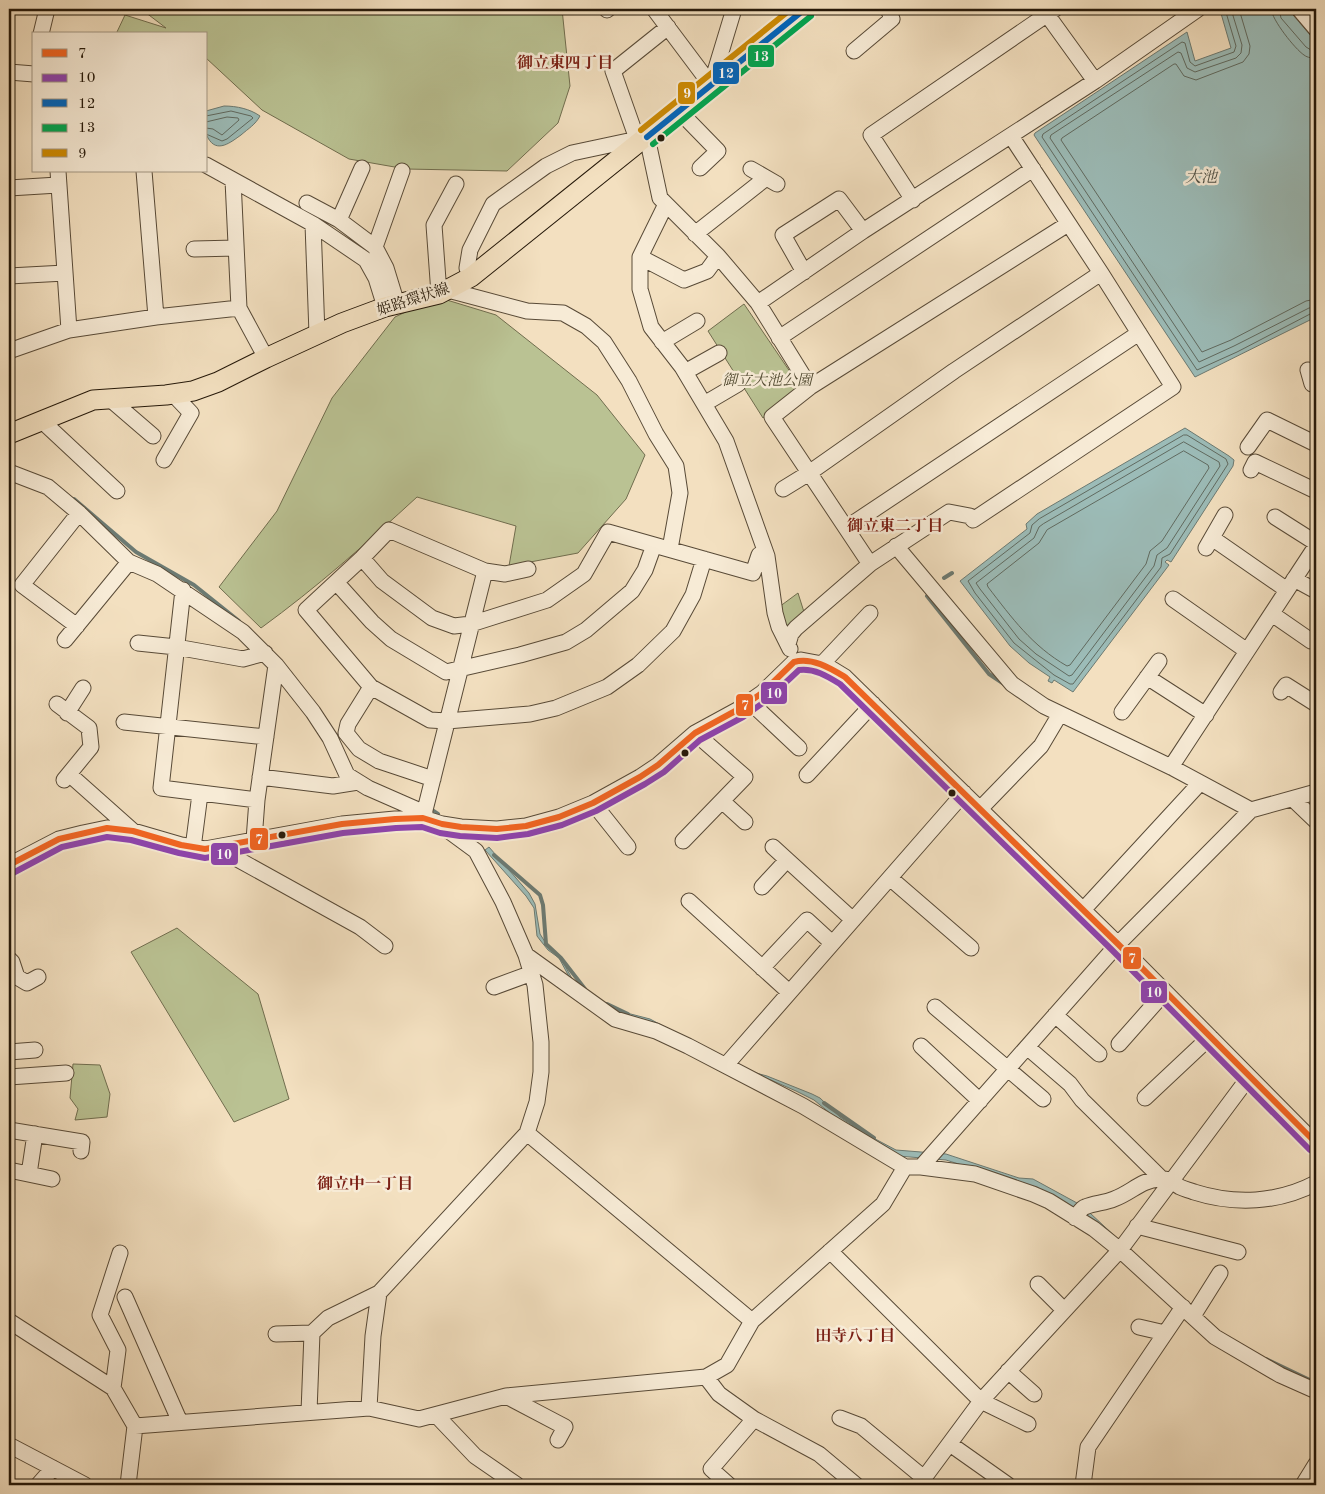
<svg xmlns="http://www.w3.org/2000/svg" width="1325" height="1494" font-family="'Old Standard TT','Noto Serif JP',serif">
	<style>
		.green { fill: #bac293; stroke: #706d4e }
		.water { fill: #9cbcb8; stroke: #6c7a72 }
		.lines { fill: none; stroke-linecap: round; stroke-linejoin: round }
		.shore { stroke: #606a60; stroke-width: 1 }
		.stream { stroke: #6c7a72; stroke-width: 4 }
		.minor-casing { stroke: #584a37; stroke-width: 17 }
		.major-casing { stroke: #251809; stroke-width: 21 }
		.minor { stroke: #f7ebd6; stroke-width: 15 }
		.major { stroke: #f3e0c0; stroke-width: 19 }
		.bus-1-casing { stroke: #f7ebd6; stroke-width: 10 }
		.bus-2-casing { stroke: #f7ebd6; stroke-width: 10 }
		.bus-3-casing { stroke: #f7ebd6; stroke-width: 10 }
		.bus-4-casing { stroke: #f7ebd6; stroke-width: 10 }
		.bus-5-casing { stroke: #f7ebd6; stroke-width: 10 }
		.bus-1 { stroke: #f26522; stroke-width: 6 }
		.bus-2 { stroke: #8e44ad; stroke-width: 6 }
		.bus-3 { stroke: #0065bd; stroke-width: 6 }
		.bus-4 { stroke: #00a651; stroke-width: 6 }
		.bus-5 { stroke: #cd8a02; stroke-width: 6 }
		.bus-dot { fill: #251809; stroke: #f7ebd6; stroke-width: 2 }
		.labels { text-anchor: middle; stroke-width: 5; stroke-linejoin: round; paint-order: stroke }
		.street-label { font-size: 15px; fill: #251809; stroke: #f7ebd6 }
		.park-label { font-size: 15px; font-style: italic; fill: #524b32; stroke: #f7ebd6 }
		.neighbourhood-label { font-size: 16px; font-weight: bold; fill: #7a1f14; stroke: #f7ebd6 }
		.water-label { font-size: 16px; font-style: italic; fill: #4f5146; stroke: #f7ebd6 }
		.line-badge { stroke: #f7ebd6; stroke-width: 2 }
		.badge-label { font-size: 14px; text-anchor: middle; font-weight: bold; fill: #fff }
	</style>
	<rect width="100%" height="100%" fill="#f3e0c0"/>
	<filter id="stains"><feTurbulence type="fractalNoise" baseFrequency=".004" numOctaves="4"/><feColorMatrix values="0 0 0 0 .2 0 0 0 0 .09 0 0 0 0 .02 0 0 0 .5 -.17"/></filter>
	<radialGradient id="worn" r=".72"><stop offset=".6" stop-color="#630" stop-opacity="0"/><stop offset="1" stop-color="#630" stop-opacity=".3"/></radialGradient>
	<!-- green -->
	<path class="green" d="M141,9h421l8,77 -12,37 -51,48 -101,-2 -57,-10 -87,-49 -56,-52v-24h-90l9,-19 41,13z
		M437,297l59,18 101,80 48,60 -19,44 -48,54 -69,13 7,-40 -99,-29c-50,46 -101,91 -156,131l-42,-41 58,-76 55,-113 63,-81z
		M744,304l55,81 -3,9 -33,24 -55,-87z
		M798,593l6,19 -19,16 -6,-21z
		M177,928l81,66 31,105 -55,23 -103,-170z
		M73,1064l27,1 10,29 -3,23 -32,3 3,-11 -8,-11z"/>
	<!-- water -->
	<path class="water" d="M1223,9h65l28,33v275l-121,60 -161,-242 1,-2 152,-101 8,29 36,-13 -11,-38z
		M224,106c13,0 26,3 36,10 -5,9 -11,12 -19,19 -10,7 -24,19 -33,3 -4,-6 -2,-19 -2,-27z
		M1185,428l44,28 5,4 -1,6 -62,96 -4,-2 -2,2 4,3 -96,127 -19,-12 -2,3 -4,-2 2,-4 -21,-14 -19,-17 -50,-65 67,-52 -1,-5 11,-10z
		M489,847l40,46 6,11 5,30 9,14 10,7 16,29 23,18 21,9 31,8 95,51 22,6 45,18 8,4 20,19 22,15 34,18 50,4 73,24 14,1 44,24 9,7 30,-8 33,-19 12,-3 1,4 -13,2 -28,16 -31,11 132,123 28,18 66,28v2l-67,-29 -28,-17 -116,-108 -14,-10 -54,-33 -16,-3 -75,-24 -48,-4 -33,-18 -23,-15 -28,-23 -18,-9 -25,-11 -26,-8 -98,-50 -26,-6 -24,-12 -24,-20 -14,-26 -11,-8 -8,-10 -3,-4 -3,-28 -8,-12 -41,-46z"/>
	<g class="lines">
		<!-- shore -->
		<path class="shore" d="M1225,9l11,37 -2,6 -39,14 -5,-4 -5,-19 -3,-1 -139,92 -1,3 155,233 40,-18 75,-39h4
			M1231,9l11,36 -1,8 -5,5 -41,14 -8,-4 -6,-15 -3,-1 -127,83 -1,3 149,224 35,-16 75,-38 7,-1
			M1239,9l11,37 -1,8 -6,8 -47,18 -12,-4 -8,-12h-2l-112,74 -1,2 141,212 29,-12 75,-39 10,-2
			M1271,9c1,11 24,40 33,46 4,3 8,3 12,3
			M1279,9l2,9 25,29 5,3 5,1
			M206,116l25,-5 20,5 2,2 -26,21 -5,2 -16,-7
			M206,122l21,-5 11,1 1,2 -17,15 -9,-6 -7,-1
			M1184,435h3l39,24 2,5 -58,90 -8,4 -1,9 -88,117h-3l-16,-9 -40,-32 -39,-50 -7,-12 62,-48 2,-8 7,-6z
			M1184,442l35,20 1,4 -53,82 -10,7 -3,11 -82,109 -3,1 -33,-22 -17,-15 -39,-50 -4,-6 58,-45 5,-11 4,-3z
			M1184,451l24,14 1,3 -47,73 -12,10 -4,13 -76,101 -3,1c-35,-20 -55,-48 -79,-79l-1,-3 52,-41 8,-13z"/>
		<!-- stream -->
		<path class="stream" d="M74,499l62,53 58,33 45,36
			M944,578l8,-5
			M927,596l62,78 15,10
			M429,808l9,6
			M494,855l46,40 3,10 3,39 15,14 24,31
			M607,1004l21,10
			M824,1103l50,35
			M1266,1359l50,24"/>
		<!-- minor casing -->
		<g class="minor-casing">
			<path id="minor" d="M654,9l57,76
				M1043,9l52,72
				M1299,9l17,20
				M607,10l1,-1
				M41,34l6,-25
				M854,51l38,-32 -4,-10
				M9,72l25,2
				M711,85l23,-76
				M679,111l39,40 -18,17
				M637,139l-24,-68 55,-44
				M206,165l107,59 53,36 10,18 9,29
				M751,169l26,15
				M58,171l11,159
				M144,171l12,146
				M233,180l6,128
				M9,188l49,-3
				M913,200l-42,-65 184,-126
				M307,203l32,17 36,27 11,21 11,36
				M666,204l-26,53v32l11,38 31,40 44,74 41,115 8,57 4,14 11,22
				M339,220l23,-52
				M313,224l4,110
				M695,234l71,-56
				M375,247l27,-76
				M194,249l42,-1
				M640,257l44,23 23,-9 11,-15
				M804,272l-21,-37 56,-36 24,32
				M9,276l56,-3
				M471,277l-4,-9 3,-18 23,-46 53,-38 26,-13 75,-16 13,61 58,58 40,47 52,84 -38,30 98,147
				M448,290l79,21 36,2 23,13 18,16 25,39 27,53 20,32 4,27 -10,56
				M439,294l-5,-69 22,-41
				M758,303l105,-72 232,-150 103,-72
				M779,338l254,-169
				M662,342l35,-21
				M9,351l60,-21 87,-13 83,-9 27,50
				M1308,370l4,14
				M685,372l34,-19
				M810,387l258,-163
				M110,399l43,37
				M704,404l34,-20
				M42,421l75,70
				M1248,447l19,-27 49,24
				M164,460l27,-47 -18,-19
				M1251,470l4,-8 61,29
				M9,472l39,15 31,26 50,49 28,12 86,58 33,33 37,47 17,26 17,37 21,13 57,25
				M783,489l26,-16 145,-102 147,-98
				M1275,517l41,26
				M846,528l293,-195
				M1212,538l75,52
				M896,546l116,138 32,22 127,61 80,43
				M1206,548l19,-33
				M362,558l20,23 50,37 22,8 17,-2 76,-24 37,-26 24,-42 145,41 6,-18 8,1
				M528,569l-23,5 -20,-3 -96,-41 -27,28 -56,52 65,77 59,33 17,1 83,-7 26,-6 51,-21 31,-22 35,-34 20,-36 11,-36
				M1294,579l22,12
				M336,582l36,40 19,17 55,33 74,-17 46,-13 20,-12 46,-39 13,-21 9,-25
				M183,590l-22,198 96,12 19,-135
				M1173,599l74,52
				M1272,614l39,27
				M77,626l-55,-41 57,-72
				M65,640l64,-78
				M138,643l38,4 67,12 22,-6
				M788,644l3,-10 5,-6 74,-64 79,-52 21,4 3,4 200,-133 -72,-114 -90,-137
				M822,664l48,-51
				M1147,677l59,38
				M371,687l-23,37 -2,9 13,16 20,12 54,18
				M1281,692l5,-7 30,19
				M750,702l49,46
				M57,704l32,24 2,19 -27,33
				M1122,712l37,-51
				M67,713l16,-25
				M124,722l142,15
				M1171,767l145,-221
				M69,774l64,57
				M807,775l66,-71
				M260,777l73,9 25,-4
				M1293,799l23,22
				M722,801l23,21
				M593,803l35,44
				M980,809l61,-63 19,-32
				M423,818l62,-247
				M254,840l3,-40
				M683,841l62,-64 -50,-44
				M225,846l5,9 130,72 25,19
				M773,847l80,73
				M193,848l7,-54
				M9,865l50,-26 24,-6 24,-5 26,3 48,14 24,4 137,-25 53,-5 28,-1 19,6 19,3 36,2 29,-3 33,-9 34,-14 47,-26 18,-12 37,-32 44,-24 23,-16 32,-31 7,-2 16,3 10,3 18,11 273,267 191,193 7,6
				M890,878l81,70
				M762,887l25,-27
				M689,901l100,91
				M1083,910l117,-127
				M526,955l89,64 41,12 32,15 115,60 102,61h16l54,7 58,20 16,7 45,28 26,21 95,87 65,38 36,16
				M9,959l3,3 5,15 10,6 11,-6
				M762,968l45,-48 25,23
				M494,987l38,-14
				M935,1007l108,92
				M1055,1015l44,39
				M1119,1044l46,-52
				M921,1046l59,55
				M1027,1047l43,37 12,16 80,79
				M9,1052l26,-2
				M726,1065l238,-272
				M9,1077l57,-4
				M1145,1098l65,-61
				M9,1130l73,12 -1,9
				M527,1133l225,188
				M921,1167l197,-223 133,-134 65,-18
				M9,1170l43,9
				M29,1174l6,-40
				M1075,1218c3,-3 6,-10 10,-11 9,-4 20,-4 29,-8 17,-6 27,-19 45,-20 10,-1 13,3 21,8 4,2 9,3 14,5 41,13 84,11 122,-9
				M1137,1226l101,26
				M830,1251l151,150 47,23
				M1038,1284l26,26
				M125,1297l55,125
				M1193,1316l27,-43
				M9,1321l104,67 22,38 -7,59
				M1139,1327l26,6
				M276,1334l36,-1 16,-15 51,-25
				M1008,1371l26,23
				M706,1377l13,17 35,25 65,35 37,31
				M113,1388l5,-38 -18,-35 20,-62
				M506,1396l59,31 -7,13
				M369,1408l4,-72 6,-43 148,-160 10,-31 4,-30v-30l-6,-57 -9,-30 -23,-53 -27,-51 -34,-25
				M309,1412l3,-79
				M436,1415l39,41 42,29
				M840,1418l21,8 63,52
				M135,1426l234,-18 50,11 87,-23 200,-19 21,-12 25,-44 131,-117 22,-37
				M950,1444l58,41
				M9,1445l76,40
				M38,1485l15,-17
				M729,1485l-18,-16 43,-50
				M917,1485l7,-7 57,-77 139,-151 129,-173
				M1083,1485l5,-38 95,-140
				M1303,1485l13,-21"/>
		</g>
		<!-- major casing -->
		<g class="major-casing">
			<path id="major" d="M9,434l84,-34 73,-5 27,-4 25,-9 48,-24 76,-35 43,-16 54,-13 32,-17 334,-268"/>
		</g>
		<!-- minor -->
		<use href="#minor" class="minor"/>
		<!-- major -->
		<use href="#major" class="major"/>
		<!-- bus-1 casing -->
		<g class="bus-1-casing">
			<path id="bus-1" d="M9,865l50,-26 48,-11 26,3 48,14 24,4 137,-25 53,-5 28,-1 19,6 19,3 36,2 29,-3 33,-9 34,-14 47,-26 18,-12 37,-32 44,-24 23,-16 32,-31c18,-5 36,6 51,15l273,267 198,199"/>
		</g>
		<!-- bus-2 casing -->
		<g class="bus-2-casing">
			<path id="bus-2" d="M13,873l49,-26 45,-10 24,3 48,13 26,5 138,-25 53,-5 26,-1 18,6 20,3 37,2 31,-4 34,-9 34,-14 49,-27 19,-12 36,-32 43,-23 24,-17 32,-30c15,-2 28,6 41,14l272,266 198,200"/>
		</g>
		<!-- bus-3 casing -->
		<g class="bus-3-casing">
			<path id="bus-3" d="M647,137l158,-128"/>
		</g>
		<!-- bus-4 casing -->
		<g class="bus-4-casing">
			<path id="bus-4" d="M653,144l158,-128"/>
		</g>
		<!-- bus-5 casing -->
		<g class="bus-5-casing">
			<path id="bus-5" d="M641,130l150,-121"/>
		</g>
		<!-- bus-1 -->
		<use href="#bus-1" class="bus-1"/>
		<!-- bus-2 -->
		<use href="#bus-2" class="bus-2"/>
		<!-- bus-3 -->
		<use href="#bus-3" class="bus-3"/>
		<!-- bus-4 -->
		<use href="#bus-4" class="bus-4"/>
		<!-- bus-5 -->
		<use href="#bus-5" class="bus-5"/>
	</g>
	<!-- markers -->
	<g class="bus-dot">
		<circle cx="661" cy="138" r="4.5"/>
		<circle cx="685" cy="753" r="4.5"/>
		<circle cx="952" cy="793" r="4.5"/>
		<circle cx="282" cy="835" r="4.5"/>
	</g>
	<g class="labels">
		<!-- street labels -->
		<g class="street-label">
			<text transform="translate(413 299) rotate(-18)" y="5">姫路環状線</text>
		</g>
		<!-- park labels -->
		<g class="park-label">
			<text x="767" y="385">御立大池公園</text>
		</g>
		<!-- neighbourhood labels -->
		<g class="neighbourhood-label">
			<text x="565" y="68">御立東四丁目</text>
			<text x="895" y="531">御立東二丁目</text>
			<text x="365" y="1189">御立中一丁目</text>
			<text x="855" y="1341">田寺八丁目</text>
		</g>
		<!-- water labels -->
		<g class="water-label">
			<text x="1201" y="182">大池</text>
		</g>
	</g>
	<g class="line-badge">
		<rect x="747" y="44" width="28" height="24" rx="5" fill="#00a651"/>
		<rect x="712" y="61" width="28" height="24" rx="5" fill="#0065bd"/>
		<rect x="677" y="81" width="19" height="24" rx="5" fill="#cd8a02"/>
		<rect x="760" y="681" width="28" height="24" rx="5" fill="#8e44ad"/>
		<rect x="735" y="693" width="19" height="24" rx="5" fill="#f26522"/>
		<rect x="249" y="827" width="20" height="24" rx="5" fill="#f26522"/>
		<rect x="210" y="842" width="29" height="24" rx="5" fill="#8e44ad"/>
		<rect x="1122" y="946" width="20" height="24" rx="5" fill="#f26522"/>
		<rect x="1140" y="980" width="28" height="24" rx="5" fill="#8e44ad"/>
	</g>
	<g class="badge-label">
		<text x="761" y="61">13</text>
		<text x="726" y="78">12</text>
		<text x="687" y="98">9</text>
		<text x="774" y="698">10</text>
		<text x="745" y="710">7</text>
		<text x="259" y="844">7</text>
		<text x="224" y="859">10</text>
		<text x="1132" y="963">7</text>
		<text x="1154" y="997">10</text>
	</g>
	<!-- margin -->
	<rect width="1325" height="1494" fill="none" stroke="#f3e0c0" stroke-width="30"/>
	<rect x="10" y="10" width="1305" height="1474" fill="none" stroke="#251809" stroke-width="2.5"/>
	<rect x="15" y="15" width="1295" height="1464" fill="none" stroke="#251809"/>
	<!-- legend -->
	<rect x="32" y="32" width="175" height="140" fill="#f7ebd6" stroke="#a39784"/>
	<rect x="42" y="49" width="25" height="8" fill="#f26522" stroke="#a39784"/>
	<text x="78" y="58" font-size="15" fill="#251809">7</text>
	<rect x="42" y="74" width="25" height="8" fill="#8e44ad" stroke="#a39784"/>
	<text x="78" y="82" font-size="15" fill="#251809">10</text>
	<rect x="42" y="99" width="25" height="8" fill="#0065bd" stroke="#a39784"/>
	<text x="78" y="108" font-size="15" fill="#251809">12</text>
	<rect x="42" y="124" width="25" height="8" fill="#00a651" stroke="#a39784"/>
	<text x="78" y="132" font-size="15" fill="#251809">13</text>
	<rect x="42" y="149" width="25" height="8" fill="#cd8a02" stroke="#a39784"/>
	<text x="78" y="158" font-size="15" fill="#251809">9</text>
	<rect width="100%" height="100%" filter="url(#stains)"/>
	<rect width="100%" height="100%" fill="url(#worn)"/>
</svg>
